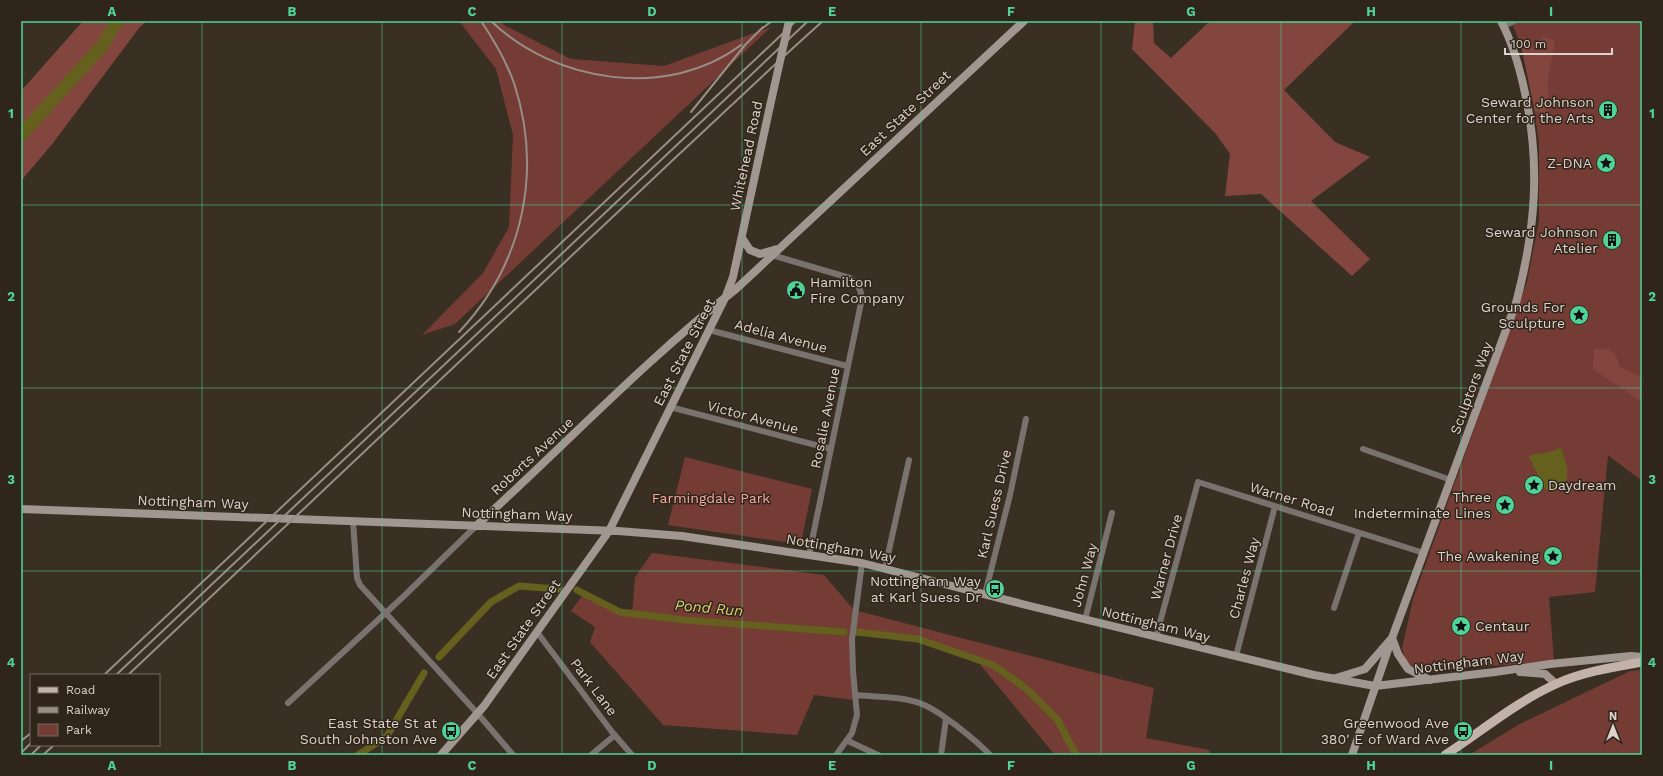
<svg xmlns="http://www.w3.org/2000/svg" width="1663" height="776" font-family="'Work Sans',sans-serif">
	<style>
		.green { fill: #753c35 }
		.forest { fill: #83463e }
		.water { fill: #65601e }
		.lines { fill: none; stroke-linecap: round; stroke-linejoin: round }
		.canal { stroke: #65601e; stroke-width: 7 }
		.river { stroke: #65601e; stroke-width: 13 }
		.street { stroke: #7a726e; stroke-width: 6 }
		.secondary { stroke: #a29690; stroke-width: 8 }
		.primary { stroke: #c2b2aa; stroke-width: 9 }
		.rail { stroke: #978e85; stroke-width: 2 }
		.secondary-bridge { stroke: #a29690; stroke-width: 8 }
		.grid { fill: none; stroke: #4fd399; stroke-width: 1; stroke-opacity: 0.55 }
		.labels { text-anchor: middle; stroke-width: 3; stroke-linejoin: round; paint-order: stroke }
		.poi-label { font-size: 14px; fill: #dbd3cc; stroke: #30251a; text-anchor: end }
		.street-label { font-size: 14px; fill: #dbd3cc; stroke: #30251a }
		.park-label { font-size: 14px; fill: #f6aa9e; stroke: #30251a }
		.water-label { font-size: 15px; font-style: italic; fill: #dad275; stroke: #30251a }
		.neatline { fill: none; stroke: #4fd399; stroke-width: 1.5 }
		.grid-label { font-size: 13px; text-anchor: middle; font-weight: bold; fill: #4fd399 }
	</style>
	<rect width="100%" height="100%" fill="#3a2f23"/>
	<!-- green -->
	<path class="green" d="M459,21h41l4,4 67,34 93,7 107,-39 -316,297 -33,11 61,-62 26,-46 4,-92 -17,-66z
		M1511,21h131v460l-34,-26 -13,137 -46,5 5,64 -123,10 -8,-1 -11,-4 -6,-7 -4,-10 11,-50 114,-317 12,-61v-78l-5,-35 -13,-63z
		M685,457l127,32 -11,54 -2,1 -131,-19z
		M652,553l172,22 30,35 300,78 -8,50 63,12 2,5h-156l-77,-93 -67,-25 -60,-2 3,65 -40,-5 -17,40 -134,-10 -73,-83 5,-15 -24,-16 13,-18 48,23 3,-39z
		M1642,670v85h-173l49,-30 112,-54z"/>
	<!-- forest -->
	<path class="forest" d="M83,21h64l-8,7 -86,115 -32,38v-90z
		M1135,21h18l1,22 17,15 39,-37h145l-71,69 51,52 35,15 -59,44 59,58 -18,17 -91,-82 -36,2 5,-42 -14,-20 -84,-85z
		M1544,37l11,3 -7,38 1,37 -2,4 -8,-8 -4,1 -14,-67 11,3z
		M1594,349h11l10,4 5,14 22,11v24l-49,-33z"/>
	<!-- water -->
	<path class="water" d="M1561,447c4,15 14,32 -3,43 -3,2 -8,2 -12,0 -2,-2 -15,-29 -17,-34 11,-4 22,-2 32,-9z"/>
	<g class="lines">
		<!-- canal -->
		<path class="canal" d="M577,590l43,22 64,8 160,12
			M857,632l61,7 75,26 34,24 30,30 19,36
			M439,657l52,-55 28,-16 39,3
			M358,755l29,-19 37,-63"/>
		<!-- river -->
		<path class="river" d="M21,135l81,-89 15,-25"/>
		<!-- street -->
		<path class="street" d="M1504,26l10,-5
			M772,255l78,23c9,6 13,14 11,25l-52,252
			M709,330l138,36
			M670,407l161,42
			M1363,449l88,31
			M353,521l4,57 3,7 118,129 35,41
			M885,568l24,-108
			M985,594l25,-99 16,-76
			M1334,608l25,-75
			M1085,620l27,-107
			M537,632l75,100 20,23
			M1156,637l42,-155 226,71
			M1236,656l39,-150
			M855,695c22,2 47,1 67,9 18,7 55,37 68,51
			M288,703l116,-107 72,-70
			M848,741l30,14
			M591,755l24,-20
			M836,755l16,-22 5,-18 -4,-44 -1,-32 10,-76
			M941,755l5,-36"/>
		<!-- secondary -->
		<path class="secondary" d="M742,238l8,12 10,4 17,-5
			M21,509l597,22 64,5 180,27 164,42 288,70 61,11 120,-14 55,-8 81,-8 11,1
			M476,526c87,-79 168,-165 260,-237l288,-268
			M1520,672l25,2 11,10
			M1336,678l29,-9 27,-31 6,16 10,15 22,11
			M441,755l43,-49 125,-175 117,-235 7,-19 37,-171
			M1352,755l40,-117 124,-335c19,-71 25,-137 9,-210 -5,-24 -12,-49 -24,-72"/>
		<!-- primary -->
		<path class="primary" d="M1445,755c37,-24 71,-53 111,-71 26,-12 58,-17 86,-22"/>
		<!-- rail -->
		<path class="rail" d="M491,21c64,62 177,79 250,24
			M760,30l12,-9
			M691,112l54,-67 18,-18
			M459,332c64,-68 84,-160 55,-249 -8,-22 -20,-43 -33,-62
			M104,675l692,-654
			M116,675l692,-654
			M128,675l547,-517c50,-46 98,-93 148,-137
			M21,741l10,-8
			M21,753l10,-10
			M31,755l10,-10
			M43,755l11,-10"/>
		<!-- secondary-bridge -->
		<path class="secondary-bridge" d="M770,106l19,-85"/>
	</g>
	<!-- grid -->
	<path class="grid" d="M202,21v734M382,21v734M562,21v734M742,21v734M921,21v734M1101,21v734M1281,21v734M1461,21v734M21,205h1621M21,388h1621M21,571h1621"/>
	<!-- icons -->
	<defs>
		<g id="building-disc" transform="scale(1)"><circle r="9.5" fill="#4fd399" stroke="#30251a"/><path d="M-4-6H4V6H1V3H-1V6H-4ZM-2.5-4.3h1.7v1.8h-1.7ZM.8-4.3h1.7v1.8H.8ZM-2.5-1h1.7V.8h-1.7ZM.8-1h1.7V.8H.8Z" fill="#111"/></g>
		<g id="sight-disc" transform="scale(1)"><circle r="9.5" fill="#4fd399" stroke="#30251a"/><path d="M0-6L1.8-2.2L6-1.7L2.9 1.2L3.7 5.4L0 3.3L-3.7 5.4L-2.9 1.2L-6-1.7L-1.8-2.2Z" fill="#111"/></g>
		<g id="civic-disc" transform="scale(1)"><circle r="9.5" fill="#4fd399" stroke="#30251a"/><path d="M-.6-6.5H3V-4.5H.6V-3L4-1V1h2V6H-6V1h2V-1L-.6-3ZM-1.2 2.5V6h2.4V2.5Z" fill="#111"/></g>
		<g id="bus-disc" transform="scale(1)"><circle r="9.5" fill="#4fd399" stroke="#30251a"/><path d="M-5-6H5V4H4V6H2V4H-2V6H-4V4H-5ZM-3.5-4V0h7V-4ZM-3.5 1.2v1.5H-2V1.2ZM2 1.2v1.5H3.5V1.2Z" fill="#111"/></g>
	</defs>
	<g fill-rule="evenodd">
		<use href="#building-disc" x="1608" y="110"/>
		<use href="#sight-disc" x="1606" y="163"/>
		<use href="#building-disc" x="1612" y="240"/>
		<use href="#civic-disc" x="796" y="290"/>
		<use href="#sight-disc" x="1579" y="315"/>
		<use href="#sight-disc" x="1534" y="485"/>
		<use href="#sight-disc" x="1505" y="505"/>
		<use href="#sight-disc" x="1553" y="556"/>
		<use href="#bus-disc" x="995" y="589"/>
		<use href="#sight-disc" x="1461" y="626"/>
		<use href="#bus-disc" x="451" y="731"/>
		<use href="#bus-disc" x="1463" y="731"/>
	</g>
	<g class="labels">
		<!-- poi labels -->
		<g class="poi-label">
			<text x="1594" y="107">Seward Johnson<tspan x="1594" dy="16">Center for the Arts</tspan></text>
			<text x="1592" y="168">Z-DNA</text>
			<text x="1598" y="237">Seward Johnson<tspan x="1598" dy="16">Atelier</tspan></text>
			<text x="810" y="287" text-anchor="start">Hamilton<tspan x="810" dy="16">Fire Company</tspan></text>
			<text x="1565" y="312">Grounds For<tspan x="1565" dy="16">Sculpture</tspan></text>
			<text x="1548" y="490" text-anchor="start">Daydream</text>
			<text x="1491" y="502">Three<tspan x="1491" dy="16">Indeterminate Lines</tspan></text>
			<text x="1539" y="561">The Awakening</text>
			<text x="981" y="586">Nottingham Way<tspan x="981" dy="16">at Karl Suess Dr</tspan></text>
			<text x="1475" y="631" text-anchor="start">Centaur</text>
			<text x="437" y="728">East State St at<tspan x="437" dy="16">South Johnston Ave</tspan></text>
			<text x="1449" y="728">Greenwood Ave<tspan x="1449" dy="16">380' E of Ward Ave</tspan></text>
		</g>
		<!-- street labels -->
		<g class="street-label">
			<text transform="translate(905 113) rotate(-43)" y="5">East State Street</text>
			<text transform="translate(746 156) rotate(-78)" y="5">Whitehead Road</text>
			<text transform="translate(781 336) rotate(15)" y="5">Adelia Avenue</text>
			<text transform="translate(684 352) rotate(-63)" y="5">East State Street</text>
			<text transform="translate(1471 388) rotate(-70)" y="5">Sculptors Way</text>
			<text transform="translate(753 417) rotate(15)" y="5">Victor Avenue</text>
			<text transform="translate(825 418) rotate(-79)" y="5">Rosalie Avenue</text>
			<text transform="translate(532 456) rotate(-43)" y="5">Roberts Avenue</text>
			<text transform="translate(1292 499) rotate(17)" y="5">Warner Road</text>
			<text transform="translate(193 502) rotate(2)" y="5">Nottingham Way</text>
			<text transform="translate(994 504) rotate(-77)" y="5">Karl Suess Drive</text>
			<text transform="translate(517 514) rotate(2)" y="5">Nottingham Way</text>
			<text transform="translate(841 548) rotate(10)" y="5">Nottingham Way</text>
			<text transform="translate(1166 557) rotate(-75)" y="5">Warner Drive</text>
			<text transform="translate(1084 575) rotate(-75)" y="5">John Way</text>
			<text transform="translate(1244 578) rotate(-75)" y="5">Charles Way</text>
			<text transform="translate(1156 624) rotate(14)" y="5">Nottingham Way</text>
			<text transform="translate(523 629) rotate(-55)" y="5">East State Street</text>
			<text transform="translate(1469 662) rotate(-7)" y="5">Nottingham Way</text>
			<text transform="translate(594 687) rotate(53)" y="5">Park Lane</text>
		</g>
		<!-- park labels -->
		<g class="park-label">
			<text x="711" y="503">Farmingdale Park</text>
		</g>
		<!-- water labels -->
		<g class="water-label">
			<text transform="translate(709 608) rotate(5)" y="5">Pond Run</text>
		</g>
	</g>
	<!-- border -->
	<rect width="1663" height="776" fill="none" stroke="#30251a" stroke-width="44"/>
	<!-- legend -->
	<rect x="30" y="674" width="130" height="72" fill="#30251a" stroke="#746b61"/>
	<rect x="38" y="687" width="20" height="6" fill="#c2b2aa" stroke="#746b61"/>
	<text x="66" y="694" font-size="12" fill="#dbd3cc">Road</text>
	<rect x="38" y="707" width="20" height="6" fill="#978e85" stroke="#746b61"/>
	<text x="66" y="714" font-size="12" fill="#dbd3cc">Railway</text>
	<rect x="38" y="724" width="20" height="12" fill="#753c35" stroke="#746b61"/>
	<text x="66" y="734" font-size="12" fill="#dbd3cc">Park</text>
	<!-- north arrow -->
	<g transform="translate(1613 726)" stroke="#30251a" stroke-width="3" paint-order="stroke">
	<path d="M0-3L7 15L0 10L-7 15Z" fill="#dbd3cc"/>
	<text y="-6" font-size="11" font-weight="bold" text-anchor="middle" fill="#dbd3cc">N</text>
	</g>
	<!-- scale -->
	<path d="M1505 48v6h107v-6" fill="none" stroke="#dbd3cc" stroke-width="2"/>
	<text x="1511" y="48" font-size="12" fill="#dbd3cc" stroke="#30251a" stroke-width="3" paint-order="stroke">100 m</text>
	<rect x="22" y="22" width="1619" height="732" class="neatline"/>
	<g class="grid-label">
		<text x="112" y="16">A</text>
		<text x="292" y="16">B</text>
		<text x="472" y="16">C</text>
		<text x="652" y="16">D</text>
		<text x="832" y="16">E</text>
		<text x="1011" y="16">F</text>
		<text x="1191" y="16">G</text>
		<text x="1371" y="16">H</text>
		<text x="1551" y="16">I</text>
		<text x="11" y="118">1</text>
		<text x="1652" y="118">1</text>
		<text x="11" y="301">2</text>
		<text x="1652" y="301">2</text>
		<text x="11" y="484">3</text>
		<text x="1652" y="484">3</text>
		<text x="11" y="667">4</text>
		<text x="1652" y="667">4</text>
		<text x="112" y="770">A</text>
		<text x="292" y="770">B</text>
		<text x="472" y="770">C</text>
		<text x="652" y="770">D</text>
		<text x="832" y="770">E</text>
		<text x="1011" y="770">F</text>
		<text x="1191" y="770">G</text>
		<text x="1371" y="770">H</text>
		<text x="1551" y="770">I</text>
	</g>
</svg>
